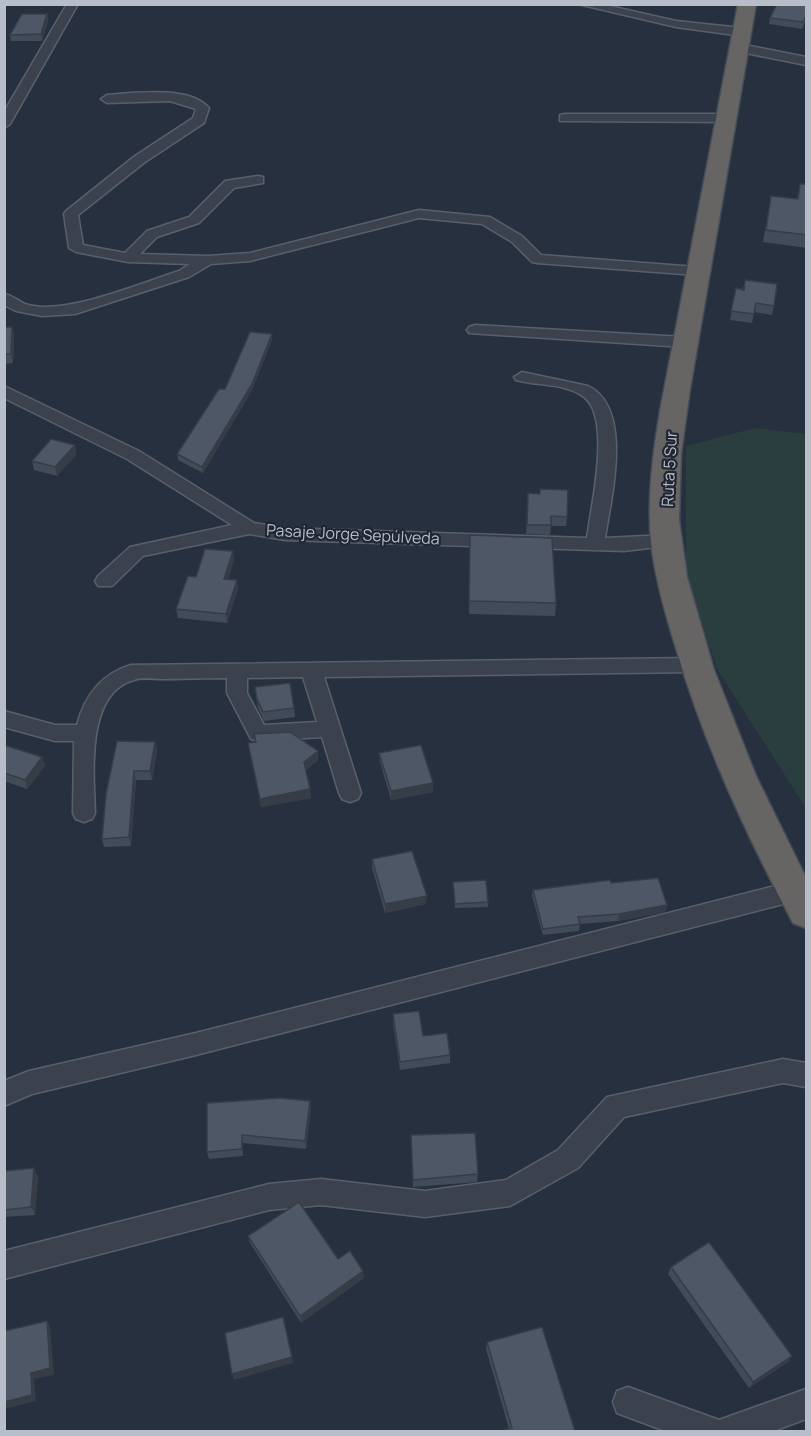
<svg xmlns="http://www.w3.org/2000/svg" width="811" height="1436" font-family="Manrope,sans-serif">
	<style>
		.green { fill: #2a3e40 }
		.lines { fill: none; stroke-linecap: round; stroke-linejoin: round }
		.minor-casing { stroke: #59606c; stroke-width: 3 }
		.trunk-casing { stroke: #464d59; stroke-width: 3 }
		.minor { fill: #3b424e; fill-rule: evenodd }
		.trunk { fill: #666563; fill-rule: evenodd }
		.wall { fill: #424b58 }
		.shaded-wall { fill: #363d47 }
		.building { fill: #4d5766; stroke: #363d47; stroke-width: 1.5 }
		.labels { text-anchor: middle; stroke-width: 4.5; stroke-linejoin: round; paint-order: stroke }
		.street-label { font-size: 16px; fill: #b7bdc9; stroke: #202733 }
	</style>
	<rect width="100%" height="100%" fill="#27303e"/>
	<!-- green -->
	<path class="green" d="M755,428l51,6v374l-89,-139 -31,-95v-128z"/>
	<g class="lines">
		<!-- minor casing -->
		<g class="minor-casing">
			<path id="minor" d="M67,4h11l-68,120 -6,4v-16z
				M578,4h23l75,17 66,7 6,4 -6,4 -66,-9z
				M740,44l66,13v8l-70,-14 -2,-3z
				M130,93c24,-1 62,-4 79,15l-5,15 -59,39 -67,53 5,30 42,8 22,-22 42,-14 36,-36 33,-5 5,1v6l-29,5 -35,35 -42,14 -17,17 68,2 42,-3 169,-43 71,7 32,19 19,19 155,12 7,4 -7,4 -159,-12 -5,-1 -20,-20 -30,-18 -63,-6 -169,43 -39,3 -22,13 -114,37 -33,2 -26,-5 -12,-6v-11c8,1 14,7 21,10 37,13 116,-21 154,-33l11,-7 -62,-2 -52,-10 -7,-4 -5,-34 2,-3 69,-55 58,-38 3,-9 -26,-8 -63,2 -6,-4 6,-4z
				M565,114h164l6,4 -6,4 -169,-1v-6z
				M475,325l209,12 8,5 -8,5 -215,-14 -2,-3 2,-3z
				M522,372l66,14c46,22 23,112 17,152l61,-3 7,2 2,4 -2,4 -49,6 -339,-11 -36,-6 -106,22 -31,30h-14l-3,-5 3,-5 32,-29 102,-22 -105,-66 -123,-61v-12l135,65 115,72 31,5 302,10c4,-31 25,-120 -3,-141 -18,-14 -47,-11 -68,-17l-2,-3z
				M696,658l7,2 3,5 -3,5 -7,2 -372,5 37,116 -3,6 -8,3 -8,-3 -3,-6 -17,-56 -64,4 -7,-2 -24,-46v-15c-22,0 -44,1 -66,1 -8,0 -19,-2 -27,1 -49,13 -40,95 -39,133l-3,6 -8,3 -8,-3 -3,-6 1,-72h-19l-51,-14v-16l51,14h22c8,-30 24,-51 54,-60zM303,677l14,45 -53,3 -17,-32v-15z
				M795,881l8,3 3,7 -3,7 -8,3 -599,154 -164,39 -28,12v-25l25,-10 167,-38z
				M783,1059l23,4v24l-23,-4 -159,34 -46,51 -68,38 -85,11 -104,-12 -52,5 -265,69v-28l265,-67 52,-5 104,12 81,-11 52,-30 49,-53z
				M628,1387l91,33 87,-31v30l-35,13h-103l-51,-19 -4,-11 4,-11z"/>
		</g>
		<!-- trunk casing -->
		<g class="trunk-casing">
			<path id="trunk" d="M738,4h18l-66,385 -9,65 -2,66 8,57 27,93 42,106 50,102v50l-13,-5c-47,-89 -89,-179 -117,-275 -11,-35 -21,-70 -25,-106 -4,-44 2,-88 9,-131z"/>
		</g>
		<!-- minor -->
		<use href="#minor" class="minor"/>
		<!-- trunk -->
		<use href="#trunk" class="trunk"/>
	</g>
	<!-- wall -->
	<path class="wall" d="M807,4v13l-5,12 -33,-5 1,-6z
		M47,14l1,7 -6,20h-31l-1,-6z
		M800,184h7v64l-44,-6 8,-46 26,3z
		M745,280l29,26 -2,9 -18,-3 -2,11 -22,-3 6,-32 7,1z
		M4,327h8l2,9 -1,27 -9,1z
		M272,334v6l-20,50 -49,83 -25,-13 -1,-6 48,-65z
		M75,445l1,10 -19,21 -23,-6 -2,-9z
		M528,493l39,24 -1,9h-15l-1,9 -24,-1z
		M470,535l86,68 -1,13 -86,-2z
		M234,560l-6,19 10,10 -11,34 -49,-5 -2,-9 20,-32z
		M255,687l39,21 1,9 -31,4 -6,-13z
		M254,734l64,17v9l-12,10 5,28 -50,9 -13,-64 7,-1z
		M155,742l2,9 -5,29h-16l-5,66 -27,1 -2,-8 4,-45z
		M4,745l38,12 3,9 -18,23 -23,-8z
		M379,753l54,30v9l-42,8 -11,-38z
		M372,859l54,45 -41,9 -13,-45z
		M453,882l35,20v5l-33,1z
		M611,883l56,22 -2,7 -47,9 -38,3 -1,7 -36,4 -11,-39 1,-6z
		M393,1014l57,41v8l-50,7 -7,-47z
		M207,1103l104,6 -5,40 -63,-6v13l-34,3 -2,-7z
		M411,1143l67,31 -1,8 -64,5z
		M4,1171l34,5 -3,39 -31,2z
		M248,1236l90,23 26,19 -63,45 -51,-80z
		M671,1267l121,89 -4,6 -39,26 -81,-114z
		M487,1342l88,89 -66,-2 -23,-80z"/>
	<!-- shaded-wall -->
	<path class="shaded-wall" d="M47,14l1,7 -6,20 -1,-7z
		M12,327l2,9 -1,27 -2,-9z
		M272,334v6l-20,50 -49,83 -1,-6z
		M75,445l1,10 -19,21 -2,-9z
		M233,551l1,9 -8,28 -2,-9z
		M237,580l1,9 -11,34 -1,-9z
		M155,742l2,9 -5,29 -2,-9z
		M318,751v9l-14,11v-9z
		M42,757l3,9 -18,23 -2,-9z
		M134,771l2,9 -5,66 -2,-9z
		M433,783v9l-42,8v-9z
		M310,789l1,9 -50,9 -1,-8z
		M427,896l-1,8 -41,9v-9z
		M667,905l-2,7 -47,9 1,-7z
		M310,1101l1,8 -5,40 -1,-8z
		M242,1135l1,8v13l-1,-7z
		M34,1168l4,8 -3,39 -4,-8z
		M363,1271l1,7 -63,45 -1,-7z
		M47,1321l3,6 4,48 -20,4 2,22 -32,8v-7l27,-29z
		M792,1356l-4,6 -39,26 4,-6z
		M292,1357l1,6 -59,17 -2,-6z"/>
	<!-- building -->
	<path class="building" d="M777,4h30v10l-4,8 -33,-4z
		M22,14h25l-6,20 -31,1z
		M800,184h7v51l-41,-5 5,-34 27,3z
		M745,280l32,4 -3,22 -18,-3 -2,11 -23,-3 5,-23 8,2z
		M4,327h8l-1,27h-7z
		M250,332l22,2 -20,50 -50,83 -25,-13 42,-65h6z
		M51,439l24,6 -20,22 -23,-6z
		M540,489l28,1 -1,27 -16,-1v9h-24l1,-32 12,1z
		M470,535l82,3 4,65 -87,-2z
		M205,549l28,2 -9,28 13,1 -11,34 -50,-5 12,-33 8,1z
		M290,683l4,25 -31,4 -6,-13 -2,-12z
		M290,732l28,19 -14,11 6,27 -50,10 -12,-56 8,-1 -2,-8z
		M117,741l38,1 -5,29h-16l-5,66 -27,2 4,-45z
		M4,745l38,12 -17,23 -21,-7z
		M421,745l12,38 -42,8 -12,-38z
		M412,851l15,45 -42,8 -13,-45z
		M658,878l9,27 -48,9 -41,3 2,7 -37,5 -10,-39 77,-10 1,3z
		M486,880l2,22 -33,2 -2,-22z
		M419,1011l4,25 24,-3 3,22 -50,7 -7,-48z
		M280,1098l30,3 -5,40 -63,-6v14l-35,3v-49z
		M475,1133l3,41 -65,6 -2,-45z
		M34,1168l-3,39 -27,3v-39z
		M299,1202l39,57 12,-8 13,20 -63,45 -52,-80z
		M709,1242l83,114 -39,26 -82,-115z
		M283,1317l9,40 -60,17 -7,-41z
		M47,1321l3,47 -19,5 1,22 -28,7v-71z
		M542,1327l33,104h-75l12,-3 -25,-86z"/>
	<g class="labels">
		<!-- street labels -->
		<g class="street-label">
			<text transform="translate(669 469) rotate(-87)" y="6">Ruta 5 Sur</text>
			<text transform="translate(353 534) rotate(3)" y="6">Pasaje Jorge Sepúlveda</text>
		</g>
	</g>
	<!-- border -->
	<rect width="811" height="1436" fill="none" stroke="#b7bdc9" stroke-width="12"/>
</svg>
